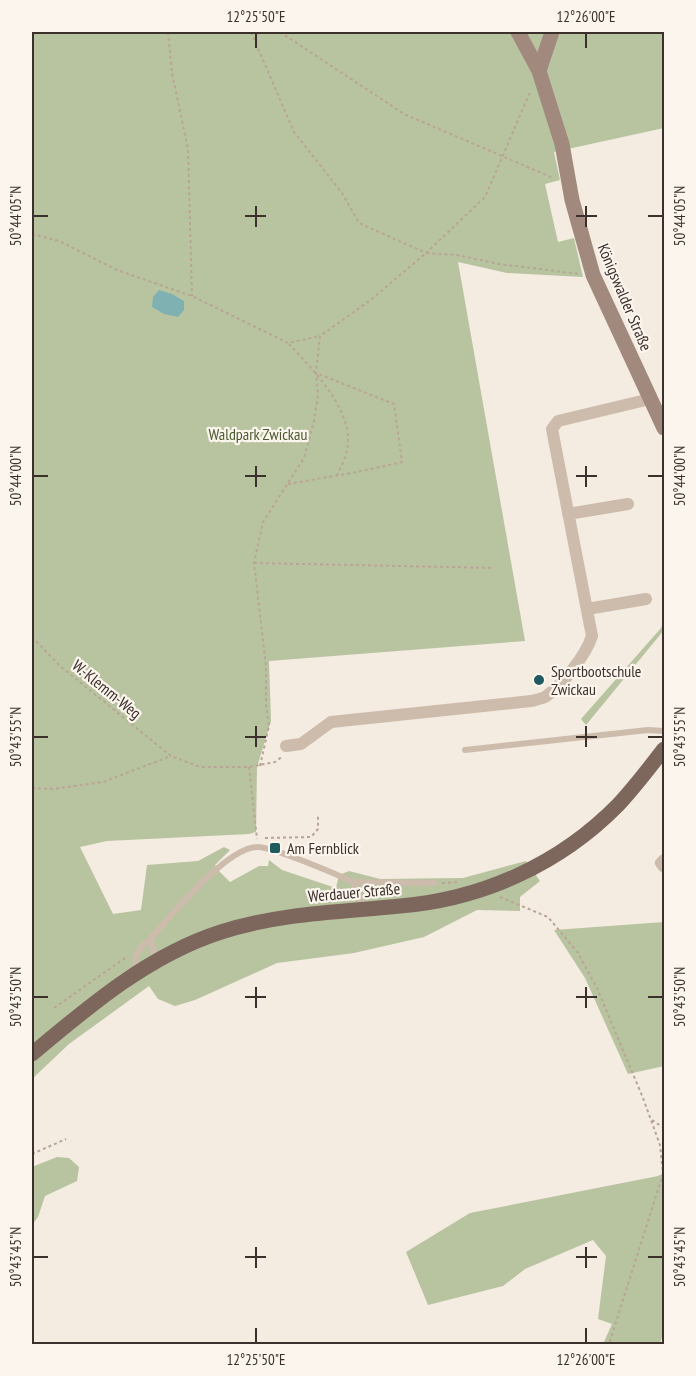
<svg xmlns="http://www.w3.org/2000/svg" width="696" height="1376" font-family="'PT Sans Narrow',sans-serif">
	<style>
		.green { fill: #b8c4a0 }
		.water { fill: #7fb0b2 }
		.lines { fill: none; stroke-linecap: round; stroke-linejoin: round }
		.path { stroke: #b9a596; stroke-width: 2; stroke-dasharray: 3 3; stroke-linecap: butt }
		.lane { stroke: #cdbbac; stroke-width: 6 }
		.street { stroke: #cdbbac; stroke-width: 12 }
		.secondary { stroke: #a18a7d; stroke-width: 15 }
		.primary { stroke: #7d675c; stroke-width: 15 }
		.ticks { fill: none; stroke: #3b302b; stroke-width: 2 }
		.poi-dot { fill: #1f5a5e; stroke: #fbf5ee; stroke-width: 2 }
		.labels { text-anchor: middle; stroke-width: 4.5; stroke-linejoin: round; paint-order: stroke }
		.street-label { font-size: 16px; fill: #3b302b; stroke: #fbf5ee }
		.park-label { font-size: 16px; fill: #4a5a2e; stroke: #fbf5ee }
		.poi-label { font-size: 16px; fill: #3b302b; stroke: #fbf5ee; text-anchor: start }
		.neatline { fill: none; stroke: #3b302b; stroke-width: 2 }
		.ticks-label { font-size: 15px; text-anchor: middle; fill: #3b302b }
	</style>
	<rect width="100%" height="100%" fill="#f4ebe1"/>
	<!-- green -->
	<path class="green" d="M32,32h632v96l-110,24 6,28 -15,4 13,58 16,-4 9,39 -76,-4 -49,-11 67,379 -256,20 2,60 -14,46 -1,65 -7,2 -142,7 -27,6 33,67 28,-4 6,-45 51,-4 26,-14 6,3 -15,15 2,4 13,13 29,-16h9l1,-6 13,10 54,18 3,-13 10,-4 31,8 83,-1 63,-17 14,20 -20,16v14l-43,-1 -53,27 -70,16 -77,10 -82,37 -20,6 -17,-7 -9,-13 -80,58 -37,35z
		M664,621v9l-78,95 -5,-6 80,-91z
		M664,922v144l-36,8 -43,-96 -31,-48z
		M57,1157l12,1 10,9 -2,14 -32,15 -7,21 -6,8v-58z
		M664,1173v157l-4,14h-57l9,-20 -14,-5 8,-63 -13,-16 -68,29 -22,17 -75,19 -22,-53 64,-39 188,-37z"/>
	<!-- water -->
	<path class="water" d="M159,290l13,4 12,7v9l-6,7 -14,-3 -12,-7 1,-10z"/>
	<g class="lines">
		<!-- path -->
		<path class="path" d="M168,32l4,41 16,76 4,147
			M251,32l43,100 48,61 17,30 67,30 59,-56 46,-107
			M280,32l124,82 147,63 3,-1
			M32,234l27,7 58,29 75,26 96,47 32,-7
			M289,344c25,27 69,70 57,110 -2,7 -6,15 -9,21
			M288,484l69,-12 45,-10 -8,-58 -78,-31
			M254,563l240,5
			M32,637l28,29 111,90 29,11h49l26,-5 8,-6
			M260,766l9,-40 -3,-21v-39l-12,-103 9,-41 41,-64 10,-37 4,-26 -2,-22 4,-37 52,-37 54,-46 31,2 42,9 81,10
			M249,767l8,72
			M32,788l21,1 50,-7 68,-26
			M265,838l46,-1 7,-8v-13
			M442,883l18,-1
			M500,897l48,20 30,36 19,35 46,110 17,47 3,29 -54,170
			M54,1008l74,-52
			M652,1120l12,8
			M32,1154l34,-15"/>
		<!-- lane -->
		<path class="lane" d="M465,750l183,-20 16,1
			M353,882l81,1
			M156,961l-6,-22c22,-24 76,-91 107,-92 14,-1 81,28 96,35l12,27
			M136,973c-2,-19 0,-22 14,-34"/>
		<!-- street -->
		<path class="street" d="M568,514l60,-10
			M587,609l59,-10
			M286,746l15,-2 30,-22 200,-21c4,-1 10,-2 14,-4 17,-11 41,-42 47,-61l-40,-207 6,-8 92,-22
			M664,860l-3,3 3,4"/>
		<!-- secondary -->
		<path class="secondary" d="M518,32l21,39 23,73 10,56 21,75 71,153
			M539,71l13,-39"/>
		<!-- primary -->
		<path class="primary" d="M32,1054c57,-48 117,-99 189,-122 59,-19 119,-20 179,-26 83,-7 160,-42 218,-101 17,-18 31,-37 46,-56"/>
	</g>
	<!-- ticks -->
	<path class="ticks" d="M256,33v15M586,33v15M256,206v21M586,206v21M33,216h15M245,216h21M576,216h21M648,216h15M256,466v21M586,466v21M33,476h15M245,476h21M576,476h21M648,476h15M256,726v21M586,726v21M33,737h15M245,737h21M576,737h21M648,737h15M256,987v21M586,987v21M33,997h15M245,997h21M576,997h21M648,997h15M256,1247v21M586,1247v21M33,1257h15M245,1257h21M576,1257h21M648,1257h15M256,1328v15M586,1328v15"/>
	<!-- markers -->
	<g class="poi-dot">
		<circle cx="539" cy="680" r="6"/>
		<rect x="269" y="842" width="12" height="12" rx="3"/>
	</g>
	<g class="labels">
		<!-- street labels -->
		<g class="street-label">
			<text transform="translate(625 297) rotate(67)" y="6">Königswalder Straße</text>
			<text transform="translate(107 689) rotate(39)" y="6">W.-Klemm-Weg</text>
			<text transform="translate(354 892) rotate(-5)" y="6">Werdauer Straße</text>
		</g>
		<!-- park labels -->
		<g class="park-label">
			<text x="258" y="440">Waldpark Zwickau</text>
		</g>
		<!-- poi labels -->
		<g class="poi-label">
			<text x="551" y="677">Sportbootschule<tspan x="551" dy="18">Zwickau</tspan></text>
			<text x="287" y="854">Am Fernblick</text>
		</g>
	</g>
	<!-- border -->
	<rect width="696" height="1376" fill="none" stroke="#fbf5ee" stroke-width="66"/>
	<rect x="33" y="33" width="630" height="1310" class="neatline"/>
	<g class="ticks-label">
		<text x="256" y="22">12°25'50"E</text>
		<text x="586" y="22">12°26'00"E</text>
		<text transform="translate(16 216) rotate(-90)" y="5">50°44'05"N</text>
		<text transform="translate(680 216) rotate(-90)" y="5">50°44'05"N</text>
		<text transform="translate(16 476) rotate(-90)" y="5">50°44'00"N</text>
		<text transform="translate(680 476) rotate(-90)" y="5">50°44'00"N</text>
		<text transform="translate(16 737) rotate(-90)" y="5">50°43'55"N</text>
		<text transform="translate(680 737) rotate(-90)" y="5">50°43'55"N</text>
		<text transform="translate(16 997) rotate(-90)" y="5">50°43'50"N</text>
		<text transform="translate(680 997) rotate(-90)" y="5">50°43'50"N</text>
		<text transform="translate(16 1257) rotate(-90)" y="5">50°43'45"N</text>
		<text transform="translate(680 1257) rotate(-90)" y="5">50°43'45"N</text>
		<text x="256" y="1365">12°25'50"E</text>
		<text x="586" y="1365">12°26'00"E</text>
	</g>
</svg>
